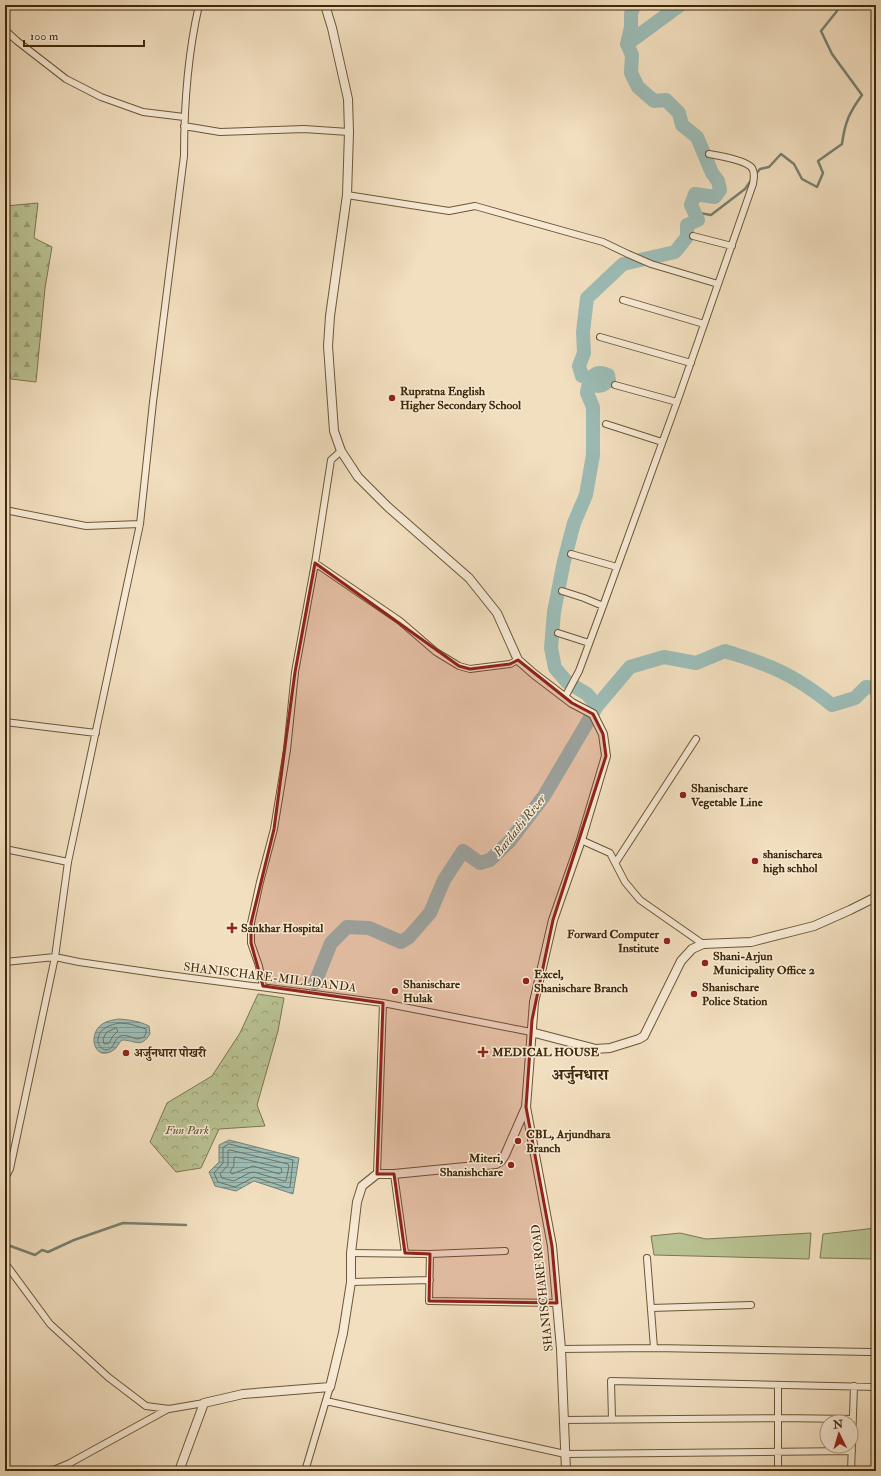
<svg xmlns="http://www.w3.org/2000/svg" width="881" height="1476" font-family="'IM FELL Double Pica','Noto Serif Devanagari',serif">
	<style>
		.grass { fill: #b9c293; stroke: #7c764e }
		.forest { fill: url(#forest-firs); stroke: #7c764e }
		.park { fill: url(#park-crowns); stroke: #7c764e }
		.water { fill: url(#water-rules); stroke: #778171 }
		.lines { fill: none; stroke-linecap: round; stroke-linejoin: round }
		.shore { stroke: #6e7260; stroke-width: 1 }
		.stream { stroke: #778171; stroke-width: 2.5 }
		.river { stroke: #9cbcb6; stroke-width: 14 }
		.minor-casing { stroke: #6c5636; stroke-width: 8 }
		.tertiary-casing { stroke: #6c5636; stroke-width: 10 }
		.minor { stroke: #f7ead5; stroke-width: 6 }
		.tertiary { stroke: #f7ead5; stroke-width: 8 }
		.marked { fill: #8f2418; fill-opacity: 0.2; stroke: #8f2418; stroke-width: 3; stroke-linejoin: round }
		.poi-dot { fill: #8f2418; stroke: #f7ead5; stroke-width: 1.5 }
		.labels { text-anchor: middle; stroke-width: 3; stroke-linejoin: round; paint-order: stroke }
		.poi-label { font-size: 12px; font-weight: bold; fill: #402909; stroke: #f7ead5; text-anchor: start }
		.street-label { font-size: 12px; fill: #402909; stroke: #f7ead5 }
		.park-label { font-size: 12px; font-style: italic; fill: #5e4f2c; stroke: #f7ead5 }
		.water-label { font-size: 13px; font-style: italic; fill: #574e34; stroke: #f7ead5 }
		.district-label { font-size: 16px; font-weight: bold; fill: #402909; stroke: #f7ead5 }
	</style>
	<defs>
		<pattern id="forest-firs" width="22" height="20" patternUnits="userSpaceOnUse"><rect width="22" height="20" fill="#b9c293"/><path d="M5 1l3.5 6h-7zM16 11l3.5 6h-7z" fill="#989e76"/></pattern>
		<pattern id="park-crowns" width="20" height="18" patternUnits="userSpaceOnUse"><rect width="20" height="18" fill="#b9c293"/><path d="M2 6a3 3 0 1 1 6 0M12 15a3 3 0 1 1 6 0" fill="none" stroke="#989e76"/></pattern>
		<pattern id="water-rules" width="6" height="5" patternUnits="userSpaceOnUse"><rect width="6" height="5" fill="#9cbcb6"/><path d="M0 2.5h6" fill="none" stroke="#819992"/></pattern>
	</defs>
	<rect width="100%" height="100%" fill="#f2dfbf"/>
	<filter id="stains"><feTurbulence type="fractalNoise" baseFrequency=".005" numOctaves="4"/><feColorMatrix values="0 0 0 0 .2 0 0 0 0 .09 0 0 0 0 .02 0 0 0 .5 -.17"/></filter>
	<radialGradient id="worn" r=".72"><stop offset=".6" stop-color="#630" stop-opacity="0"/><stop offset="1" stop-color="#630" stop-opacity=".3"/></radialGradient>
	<!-- grass -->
	<path class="grass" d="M876,1228v31l-56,-1 3,-24z
		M680,1233l26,6 105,-6 -2,26 -155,-4 -3,-19z"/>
	<!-- forest -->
	<path class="forest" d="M38,203l-4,35 18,9 -7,41 -9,94 -25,-3 -6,-30v-143z"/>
	<!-- park -->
	<path class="park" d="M258,994l26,4 -6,33 -21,74 8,21 -46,3 -18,39 -25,4 -26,-30 17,-39 45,-27 28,-43z"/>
	<!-- water -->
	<path class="water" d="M119,1019c11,1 20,2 30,7l1,8c-9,15 -15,6 -28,6 -4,3 -5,9 -10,11 -18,10 -24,-16 -11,-26 5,-4 11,-5 18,-6z
		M229,1140l70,18 -6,36 -39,-13 -18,10 -21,-5 -6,-14 10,-10v-17z"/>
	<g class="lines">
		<!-- shore -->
		<path class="shore" d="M119,1023l11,1 16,5v4l-2,4 -6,2c-6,-1 -12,-5 -18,-3 -5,3 -5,7 -8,11 -6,7 -15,0 -14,-8 1,-11 12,-14 21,-16z
			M116,1028l2,3 -5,5 -4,7 -5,1 -1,-5 3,-6z
			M229,1144l64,16 -3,27 -2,1 -34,-11 -19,10 -17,-5 -4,-9 9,-10v-15z
			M230,1150l58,14 1,2 -3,15h-2l-30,-9 -5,1 -15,8 -12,-3 -2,-4 8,-9v-14z
			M236,1157l45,11 1,4 -3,2 -26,-8 -21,8 -2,-2 4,-7v-7z"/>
		<!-- stream -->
		<path class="stream" d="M5,16l1,-11
			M5,19c5,9 4,15 0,24
			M755,175l5,-6 9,-2 12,-13 13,10 8,15 15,8 6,-14 -5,-12 24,-17c3,-22 7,-31 20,-49l-30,-41 -11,-23 16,-20
			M694,212l17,3 34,-26 7,-10
			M5,1244l30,11 7,-5 6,2 26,-12 49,-17 63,2"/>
		<!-- river -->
		<path class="river" d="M627,44l53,-39
			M597,706l-10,-12 -20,-12 -12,-14 -4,-20 3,-36 10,-51 10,-38 12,-28 7,-40v-48l-6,-14 1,-6c10,-4 12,3 21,-7l-1,-5c-8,-4 -12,-2 -18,3l-8,-2 -3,-10 5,-13 -1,-21 4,-34 36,-34 52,-12 12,-15v-12l11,-5 -7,-15 4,-11 20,3 5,-7 -2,-9 -6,-8 -15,-36 -15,-12 -3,-12 -13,-13 -12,1 -16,-14 -7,-14 1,-18 -5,-11 4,-17v-13l3,-9
			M315,983l16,-40 16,-16 22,1 32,14 8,-5 21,-24 14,-33 19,-29 17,12 10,-3 19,-18 35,-46 53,-90 33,-39 34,-10 32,6 29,-12c12,4 26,8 38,13 25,9 48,24 69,41l23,-7 11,-11 10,1"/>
		<!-- minor casing -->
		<g class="minor-casing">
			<path id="minor" d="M5,30l12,11 49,38 35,18 42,15 41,5
				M184,126l36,6 84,-3 45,3
				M347,195l102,16 26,-5 128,36 25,12 23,10 67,20
				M693,236l39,10
				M623,300l81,24
				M600,337l91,26
				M615,385l62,17
				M606,424l56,18
				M5,513l5,-2 76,15 54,-2
				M571,554l46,13
				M315,563l85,58 36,31 23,14 11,3 40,-5 8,-4
				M562,591l22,7 19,8
				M558,633l31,10
				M565,697l14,-26 24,-65 74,-204 76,-218c1,-6 2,-11 -1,-16 -6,-8 -32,-12 -43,-14
				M5,722l91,11
				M581,840l29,13 15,29 15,18 63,44
				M5,849l63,13
				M616,862l80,-123
				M5,962l50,-5 24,5 82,12 222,29 148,29
				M263,986l-4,-20 -8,-23v-20l9,-41 14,-53 13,-79 8,-78 20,-109 16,-103 10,-9
				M377,1174l6,-171
				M394,1174l11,79
				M5,1178l5,-9 45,-212 13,-95 72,-338 13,-122 31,-246c0,-49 4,-103 15,-151
				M351,1253l79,1 75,-3
				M430,1254l-1,47 128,2
				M647,1258l7,90
				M5,1263l45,61 58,53 38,29 23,3 35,-6
				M351,1282l79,-2
				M651,1308l100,-3
				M561,1349l93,-1 216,4
				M326,1401l239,53 287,-3
				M612,1419l-1,-38 265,6
				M563,1420l215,-2 75,1
				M51,1471l19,-8 98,-54
				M305,1471l25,-84
				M778,1471v-86
				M851,1471l3,-85"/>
		</g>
		<!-- tertiary casing -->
		<g class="tertiary-casing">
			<path id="tertiary" d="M325,5l7,23 16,71 1,33 -2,63 -17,121 -2,30 6,85 7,20 17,26 30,30 81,71 28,35 21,47 16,14 38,29 21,11 10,20 3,22 -25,84 -28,80 -19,82 -8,105 26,139 9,103 5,122
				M531,1032l65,17 14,-1 29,-9 5,-3 37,-75 11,-12 11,-5 48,-2 63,-16 36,-16 26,-13
				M179,1471l25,-68 39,-9 87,-7 13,-54 8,-51v-29l6,-51 5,-16 15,-12h17l102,-10 5,-3 4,-6 21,-48"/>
		</g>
		<!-- minor -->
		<use href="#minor" class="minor"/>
		<!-- tertiary -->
		<use href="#tertiary" class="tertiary"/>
	</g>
	<!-- marked area -->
	<path class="marked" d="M315,563l144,103 11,3 40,-5 8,-4 54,43 21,11 10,20 3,22 -53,164 -21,100 -6,87 26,139 5,57 -128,-2 1,-47 -25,-1 -11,-79h-17l6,-171 -120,-17 -12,-43v-20l23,-94 21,-157z"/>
	<!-- markers -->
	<g class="poi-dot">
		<circle cx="392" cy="398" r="4"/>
		<circle cx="683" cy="795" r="4"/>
		<circle cx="755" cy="861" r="4"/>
		<path d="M230 922h4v4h4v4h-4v4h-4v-4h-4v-4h4z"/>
		<circle cx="667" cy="941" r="4"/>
		<circle cx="705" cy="963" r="4"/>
		<circle cx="526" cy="981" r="4"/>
		<circle cx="395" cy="991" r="4"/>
		<circle cx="694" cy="994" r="4"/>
		<path d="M481 1046h4v4h4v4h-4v4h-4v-4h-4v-4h4z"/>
		<circle cx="126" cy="1053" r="4"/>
		<circle cx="518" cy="1141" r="4"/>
		<circle cx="511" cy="1165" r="4"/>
	</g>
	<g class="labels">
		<!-- poi labels -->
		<g class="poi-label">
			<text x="400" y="395">Rupratna English<tspan x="400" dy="14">Higher Secondary School</tspan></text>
			<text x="691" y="792">Shanischare<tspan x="691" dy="14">Vegetable Line</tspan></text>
			<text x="763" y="858">shanischarea<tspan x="763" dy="14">high schhol</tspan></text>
			<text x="241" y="932">Sankhar Hospital</text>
			<text x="659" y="938" text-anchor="end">Forward Computer<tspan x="659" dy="14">Institute</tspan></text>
			<text x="713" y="960">Shani-Arjun<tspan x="713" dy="14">Municipality Office 2</tspan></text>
			<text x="534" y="978">Excel,<tspan x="534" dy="14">Shanischare Branch</tspan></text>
			<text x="403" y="988">Shanischare<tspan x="403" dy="14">Hulak</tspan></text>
			<text x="702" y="991">Shanischare<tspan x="702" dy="14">Police Station</tspan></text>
			<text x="492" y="1056">MEDICAL HOUSE</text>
			<text x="134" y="1057">अर्जुनधारा पोखरी</text>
			<text x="526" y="1138">CBL, Arjundhara<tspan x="526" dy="14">Branch</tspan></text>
			<text x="503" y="1162" text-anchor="end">Miteri,<tspan x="503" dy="14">Shanishchare</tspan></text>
		</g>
		<!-- street labels -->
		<g class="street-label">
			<text transform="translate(270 977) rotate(7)" y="4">SHANISCHARE-MILLDANDA</text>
			<text transform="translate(542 1288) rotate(-96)" y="4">SHANISCHARE ROAD</text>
		</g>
		<!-- park labels -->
		<g class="park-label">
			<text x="187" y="1134">Fun Park</text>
		</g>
		<!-- water labels -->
		<g class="water-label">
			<text transform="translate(519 825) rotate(-51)" y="5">Bardashi River</text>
		</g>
		<!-- district labels -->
		<g class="district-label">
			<text x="580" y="1080">अर्जुनधारा</text>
		</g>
	</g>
	<!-- margin -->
	<rect width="881" height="1476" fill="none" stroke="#f2dfbf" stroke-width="20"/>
	<rect x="6" y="6" width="869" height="1464" fill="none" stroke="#402909" stroke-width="2"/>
	<rect x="10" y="10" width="861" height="1456" fill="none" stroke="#402909"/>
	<!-- north arrow -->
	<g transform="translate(839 1434) rotate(355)"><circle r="19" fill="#f7ead5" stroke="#ae9d83"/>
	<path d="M0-3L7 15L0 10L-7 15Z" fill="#8f2418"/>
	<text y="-6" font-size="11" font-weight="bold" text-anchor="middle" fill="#402909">N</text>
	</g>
	<!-- scale -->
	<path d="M24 40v6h120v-6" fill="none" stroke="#402909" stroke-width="2"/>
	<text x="30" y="40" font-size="12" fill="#402909" stroke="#f7ead5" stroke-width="3" paint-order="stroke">100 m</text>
	<rect width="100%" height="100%" filter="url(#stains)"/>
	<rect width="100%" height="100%" fill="url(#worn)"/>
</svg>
